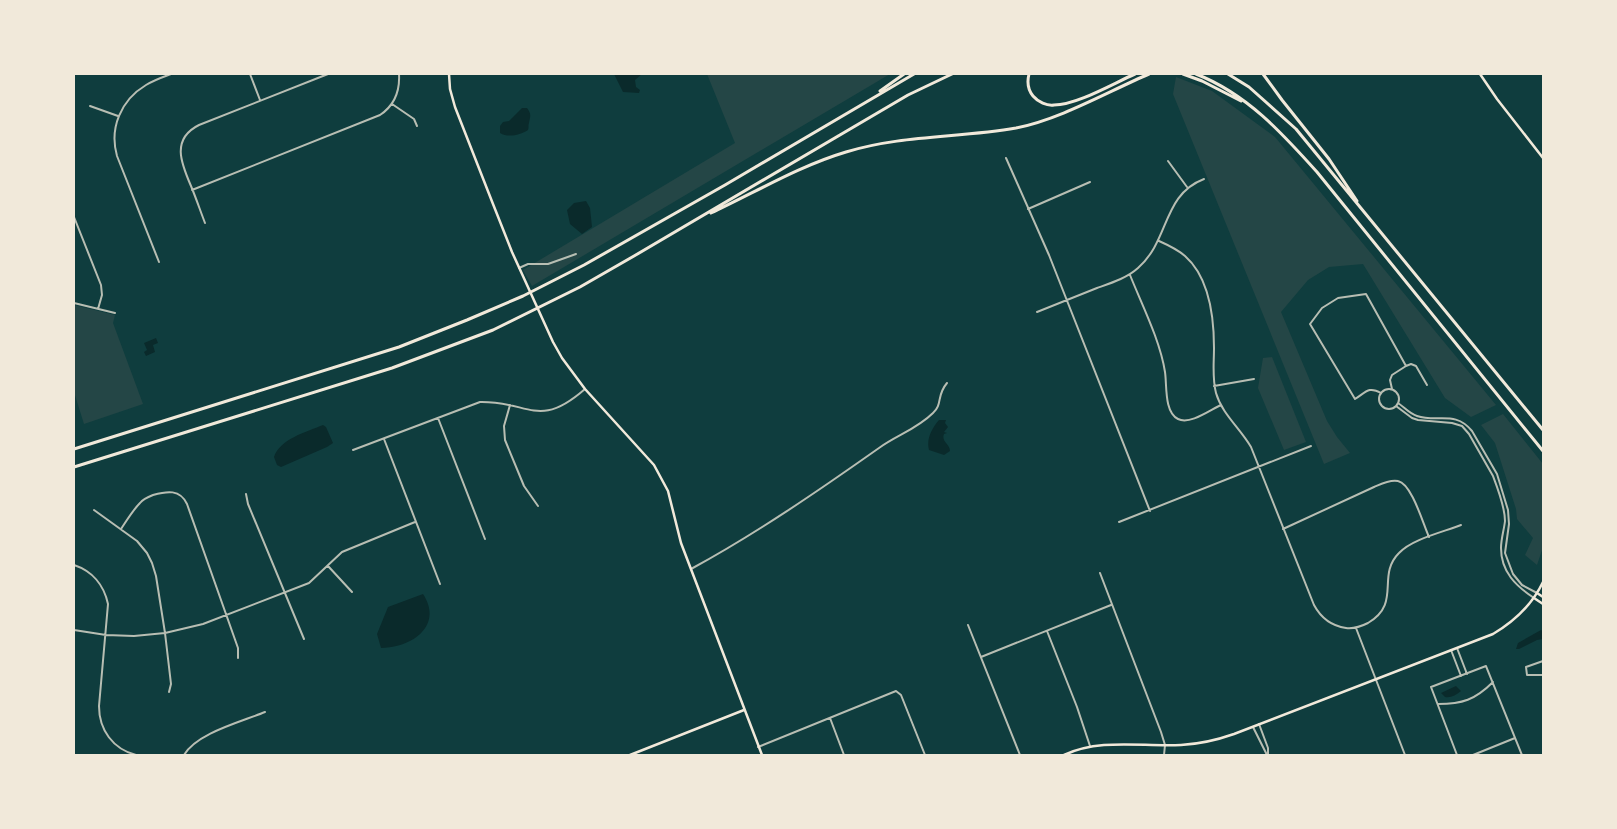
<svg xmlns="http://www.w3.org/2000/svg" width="1617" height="829" font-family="Figtree,sans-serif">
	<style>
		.green { fill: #244646 }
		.water { fill: #0a2a2b }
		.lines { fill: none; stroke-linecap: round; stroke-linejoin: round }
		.minor { stroke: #b8beb3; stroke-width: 2 }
		.secondary { stroke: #f1e9da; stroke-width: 2.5 }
		.primary { stroke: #f1e9da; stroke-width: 2.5 }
		.motorway { stroke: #f1e9da; stroke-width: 3 }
	</style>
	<rect width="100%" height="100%" fill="#0f3d3e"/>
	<!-- green -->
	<path class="green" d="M707,74h183l-358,212 -9,-16 212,-127z
		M1176,77l36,14 63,46 221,268 -25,12 -26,-19 -82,-134 -34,3 -21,13 -27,32 46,109 10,16 13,16 -26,11 -151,-370z
		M74,305l41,10 -2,8 30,81 -59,20 -10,-32z
		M1272,357l34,85 -22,8 -26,-62 5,-30z
		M1503,414l40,50v83l-6,18 -12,-10 8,-17 -16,-19 -1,-10 -21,-66 -14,-18z"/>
	<!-- water -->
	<path class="water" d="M614,74h28l-7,6 1,7 4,3 -1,3 -16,-1z
		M522,108h5c5,7 3,8 2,15 -1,3 0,5 -1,7 -8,5 -20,8 -28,3v-7l3,-4 6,-1z
		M586,201l4,7 2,19 -10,7 -12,-10 -3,-14 7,-7z
		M156,338l2,5 -5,2 2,7 -9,4 -2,-4 3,-2 -3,-7z
		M939,420h7l-1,3 3,4 -4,5 3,1 -3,1c-3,8 6,10 6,17l-6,4 -15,-5c-3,-11 3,-22 10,-30z
		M323,425l3,2 7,16 -6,4 -46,20 -4,-2 -3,-8c6,-18 32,-25 49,-32z
		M423,594c21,32 -12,54 -42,54l-4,-14 11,-27z
		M1541,630l2,1v8l-6,1 -18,9h-3l2,-6z
		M1456,686l5,5c-5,4 -10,7 -16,6l-4,-4z"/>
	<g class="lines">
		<!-- minor -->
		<path class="minor" d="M250,74l10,26
			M392,104l22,15 3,7
			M90,106l28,10
			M1006,158l43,97 101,256
			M1168,161l19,26
			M192,190l188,-75c15,-10 20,-24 19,-41
			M1028,209l62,-27
			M74,217l27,68 1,10 -4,14
			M205,223c-5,-13 -9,-25 -14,-37 -10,-23 -20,-47 8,-61l129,-51
			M1159,241c9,4 18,8 26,15 25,22 29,61 29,92 0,15 -2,30 2,45 6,21 24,35 35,54l63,158c7,13 18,21 32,23 8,1 16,-2 22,-5 34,-20 8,-47 31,-70 13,-14 44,-21 62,-28
			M159,262l-42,-106c-8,-28 4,-56 29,-71 8,-5 17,-8 25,-11
			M519,268l9,-4h20l28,-10
			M1130,275c12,30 30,65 35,97 2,13 -1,40 13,47 12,6 32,-9 43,-14
			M74,303l41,10
			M1037,312c20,-8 40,-16 60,-24 14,-5 30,-10 41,-20 32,-28 24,-73 66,-89
			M1406,366l5,-2 5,2 11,19
			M1214,386l40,-7
			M1379 399a10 10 0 1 1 20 0a10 10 0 1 1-20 0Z
			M1381,393c-12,-7 -15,-1 -26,6l-45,-75 12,-16 16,-10 28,-4 40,72 -14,9 -2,5 2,9
			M1398,403c6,4 12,11 19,13 21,7 38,-6 55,15l25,43 11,36 1,14 -4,29 8,21 9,11 15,8
			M510,405l-6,21 1,14 19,46 14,20
			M1396,406l16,12 6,2 34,3 10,3 7,8 24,42c5,13 12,31 12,45 -1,9 -4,18 -4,27 0,24 15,38 33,50
			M438,418l47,121
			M384,439l56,145
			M353,450l127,-48c50,-1 58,28 105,-13
			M246,494l2,10 56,135
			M94,510l43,31 10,12 5,10 4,13 9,57 6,51 -2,8
			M1119,522l192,-76
			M121,529c6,-9 12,-19 19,-26 3,-4 8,-6 13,-8 14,-4 27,-6 34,9l51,144v10
			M1283,529l91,-42c7,-3 16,-8 24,-6 14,3 25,43 31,56
			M74,565c18,6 30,20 34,39l-9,102c0,24 14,43 37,49
			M328,566l24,26
			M691,569c66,-36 127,-78 188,-121 18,-13 38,-19 54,-35 10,-9 3,-17 14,-30
			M1100,573l61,159 4,13 -1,10
			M968,625l52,130
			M1356,628l49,127
			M74,630l32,5 28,1 31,-3 38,-9 106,-41 33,-31 73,-30
			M1047,631l30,76 13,39
			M1457,648l10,26
			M1451,650l10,26
			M981,657l130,-52
			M1543,661l-17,6 1,8h16
			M1438,704c24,0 37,-4 55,-22
			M830,718l14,37
			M1259,724l9,24v7
			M1253,727l14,28
			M758,747l138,-56 5,4 24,60
			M184,755c13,-22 57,-33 81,-43
			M1457,755l-26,-68 55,-21 36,89
			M1473,755l42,-17"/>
		<!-- secondary -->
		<path class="secondary" d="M449,74l1,15 5,18 38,97 19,48 41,90 9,16 23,31 69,76 14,26 13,52 81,212
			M1537,593l6,4
			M1534,598l9,6
			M630,755l114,-45
			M1064,755c37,-17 77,-8 117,-10 19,-1 36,-5 53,-11l259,-100c22,-13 39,-29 50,-52"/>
		<!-- primary -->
		<path class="primary" d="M1480,74l17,25 46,59"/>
		<!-- motorway -->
		<path class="motorway" d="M1029,74c-2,8 -1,16 4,22 5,6 14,10 21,9 23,0 60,-22 81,-31
			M1183,74l19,7 39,20
			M1196,74c51,20 86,59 121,98l226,279
			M1228,74l21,13 47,42 247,301
			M1263,74l19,26 47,59 28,42
			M880,91l24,-17
			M711,213c45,-21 88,-47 135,-61 55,-17 113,-14 170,-24 45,-9 91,-36 133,-54
			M74,449l325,-102 68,-27 56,-24 61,-31 141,-80 189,-111
			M74,467l318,-99 101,-38 87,-43 54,-31 274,-161 44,-21"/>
	</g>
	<!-- border -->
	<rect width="1617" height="829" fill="none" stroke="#f1e9da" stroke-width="150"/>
</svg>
